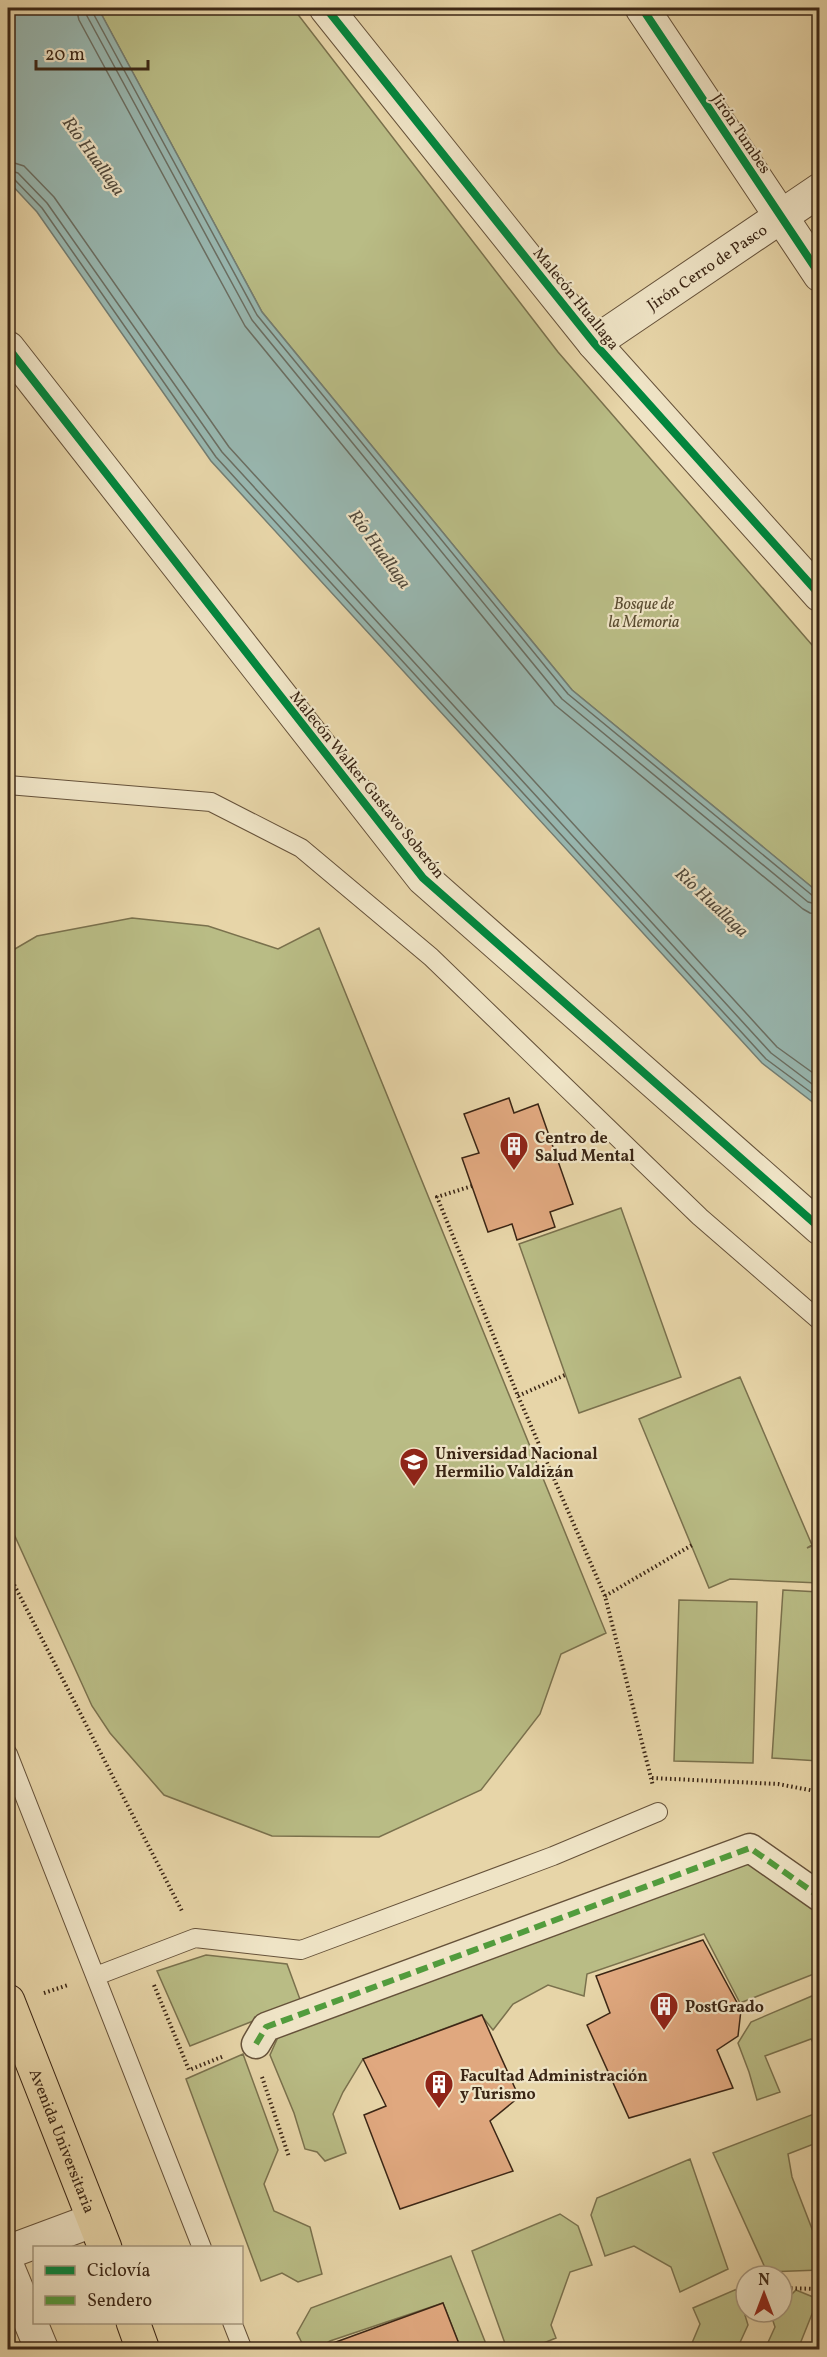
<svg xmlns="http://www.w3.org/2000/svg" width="827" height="2357" font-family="Vollkorn,serif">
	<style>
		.green { fill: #b9bc85; stroke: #7a714d; stroke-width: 1.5 }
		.water { fill: #98b7b0; stroke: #737d72; stroke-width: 1.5 }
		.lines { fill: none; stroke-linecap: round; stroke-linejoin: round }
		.shore { stroke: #6a6e62; stroke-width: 1.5 }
		.building { fill: #e0a87f; stroke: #3b2615; stroke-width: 1.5 }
		.service-casing { stroke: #66523a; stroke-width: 20 }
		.pedestrian-casing { stroke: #66523a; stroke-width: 31 }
		.minor-casing { stroke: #66523a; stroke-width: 35 }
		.trunk-casing { stroke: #3b2615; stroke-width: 35 }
		.path { stroke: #3b2615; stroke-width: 4; stroke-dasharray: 1.5 3; stroke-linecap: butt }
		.service { stroke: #efe4c6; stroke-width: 18 }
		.pedestrian { stroke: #efe4c6; stroke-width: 28 }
		.minor { stroke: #efe4c6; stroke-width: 33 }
		.trunk { stroke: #e7d5a8; stroke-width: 33 }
		.quiet { stroke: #529c3d; stroke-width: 6; stroke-dasharray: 12 6; stroke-linecap: butt }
		.cycleway-casing { stroke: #efe4c6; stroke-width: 11 }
		.cycleway { stroke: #00873e; stroke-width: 8 }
		.labels { text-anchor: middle; stroke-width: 4.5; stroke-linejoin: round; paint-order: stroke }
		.street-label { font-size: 16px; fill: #3b2615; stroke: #efe4c6 }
		.park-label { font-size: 16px; font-style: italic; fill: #5a4c31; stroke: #efe4c6 }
		.poi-label { font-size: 16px; font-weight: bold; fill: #3b2615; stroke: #efe4c6; text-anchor: start }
		.water-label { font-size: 18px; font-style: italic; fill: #524a3c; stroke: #efe4c6 }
	</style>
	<rect width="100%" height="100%" fill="#e7d5a8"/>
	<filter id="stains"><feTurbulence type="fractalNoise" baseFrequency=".00333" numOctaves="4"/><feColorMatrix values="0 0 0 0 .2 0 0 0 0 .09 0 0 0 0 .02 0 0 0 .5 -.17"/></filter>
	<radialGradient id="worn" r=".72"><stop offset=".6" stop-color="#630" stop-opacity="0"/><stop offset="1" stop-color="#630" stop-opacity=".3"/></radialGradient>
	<!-- green -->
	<path class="green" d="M98,8h195l265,344 261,301 1,152 -5,4 4,4v80l-247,-203 -310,-378z
		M132,918l76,8 70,23 41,-21 287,705 -45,21 -21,60 -59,76 -102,47 -107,-1 -108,-41 -54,-62 -18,-27 -84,-185v-568l29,-17z
		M621,1208l60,169 -102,36 -60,-169z
		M740,1377l72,168 -5,3 12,-5v40l-89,-4 -21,9 -70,-169z
		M783,1590l36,2v169l-47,-3z
		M679,1600l78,2 -4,161 -79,-2z
		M748,1859l71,50v63l-79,31 -36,-69 -117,40 -3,22 -36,-11 -35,19 -20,26 -12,-15 -118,44 -20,33 -10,22 13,39 -21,8 -8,-9 -12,-3 -11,-36 -24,-58 8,-18z
		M206,1955l81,9 14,38 -111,44 -33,-75z
		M819,1993v61l-8,-15 -46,17 15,36 -23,8 -8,-28 -11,-29 13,-21z
		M243,2054l35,96 -14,34 10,27 36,16 12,47 -24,8 -16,-9 -21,8 -75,-202z
		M819,2112v30l-31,12 4,23 27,70v23l-52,2 -54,-119z
		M690,2159l38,110 -48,23 -9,-25 -37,-21 -29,10 -14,-41 6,-17z
		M560,2214l18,12 14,39 -22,7 -19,53 5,13 -27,11h-22l-35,-98z
		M451,2256l37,93h-27l-18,-46 -113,38 -13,8h-12l-8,-16 14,-25z
		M737,2289l11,36 -11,24h-26l-19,-6 8,-19 -7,-16z
		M796,2290l22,9 -20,50h-33l10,-22 -5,-15h12v-17l7,2z"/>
	<!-- water -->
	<path class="water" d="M8,8h90l164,304 310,378 247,203v214l-57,-44 -551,-602 -174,-249 -29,-31z"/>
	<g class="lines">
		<!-- shore -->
		<path class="shore" d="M76,8l3,12 166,306 310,379 248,204 7,4 10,1
			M85,8l2,8 165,304 310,379 246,203 12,3
			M93,8v5l164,302 311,379 245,202 7,1
			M8,161l16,5 30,31 175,250 548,600 43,31
			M8,170l10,3 29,30 175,249 549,601 49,37
			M8,177l6,2 28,29 174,249 550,602 54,40"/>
	</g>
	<!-- building -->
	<path class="building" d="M509,1098l5,15 24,-9 35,100 -23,8 5,15 -38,13 -5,-16 -24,8 -26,-74 17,-5 -15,-39z
		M703,1940l38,70 -3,26 -21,14 16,38 -104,30 -42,-93 23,-12 -14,-37z
		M482,2015l37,82 -29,24 23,50 -113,38 -36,-94 22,-9 -23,-47z
		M443,2303l18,46h-135l-1,-3z"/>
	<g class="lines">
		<!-- service casing -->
		<g class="service-casing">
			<path id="service" d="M8,785l203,17 90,46 130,109 269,260 120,104
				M8,1754l194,494
				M96,1976l99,-38 106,12 252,-94 105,-44
				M232,2322l11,28"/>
		</g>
		<!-- pedestrian casing -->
		<g class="pedestrian-casing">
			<path id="pedestrian" d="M256,2044l10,-17 484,-179 70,49"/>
		</g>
		<!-- minor casing -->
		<g class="minor-casing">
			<g id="minor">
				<path d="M326,8l268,335 226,252"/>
				<path d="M642,8l178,267"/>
				<path id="s1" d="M594,343l226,-153"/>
				<path d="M8,348l415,530 397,350"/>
				<path d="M8,2252l86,-32"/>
				<path d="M8,2268l34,82"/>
			</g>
		</g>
		<!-- trunk casing -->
		<g class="trunk-casing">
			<g id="trunk">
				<path id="s2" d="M8,2001l97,247"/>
				<path d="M133,2322l10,28"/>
			</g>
		</g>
		<!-- path -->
		<path class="path" d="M472,1186l-35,11 81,199 87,200 48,190
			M518,1396l47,-21
			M8,1573l175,340
			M605,1596l87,-51
			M652,1778l126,6 42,8
			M154,1985l35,85 35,-14
			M44,1993l24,-8
			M262,2077l27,80
			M782,2288l38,1"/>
		<!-- service -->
		<use href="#service" class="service"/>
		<!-- pedestrian -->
		<use href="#pedestrian" class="pedestrian"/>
		<!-- minor -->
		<use href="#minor" class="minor"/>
		<!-- trunk -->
		<use href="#trunk" class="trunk"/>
		<!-- quiet -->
		<path class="quiet" d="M256,2044l10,-17 484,-179 70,49"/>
		<!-- cycleway casing -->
		<g class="cycleway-casing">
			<path id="cycleway" d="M326,8l268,335 226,252
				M642,8l178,267
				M8,348l415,530 397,350"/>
		</g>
		<!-- cycleway -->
		<use href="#cycleway" class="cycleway"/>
	</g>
	<!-- icons -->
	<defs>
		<g id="building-pin" transform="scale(1.5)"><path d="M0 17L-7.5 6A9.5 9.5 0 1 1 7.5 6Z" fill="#8f2418" stroke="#efe4c6"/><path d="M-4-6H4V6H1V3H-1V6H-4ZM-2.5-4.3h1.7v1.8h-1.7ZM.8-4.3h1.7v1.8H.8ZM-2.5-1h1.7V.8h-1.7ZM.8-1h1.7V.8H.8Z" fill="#fff"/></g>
		<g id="university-pin" transform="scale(1.5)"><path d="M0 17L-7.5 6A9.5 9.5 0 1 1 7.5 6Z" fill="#8f2418" stroke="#efe4c6"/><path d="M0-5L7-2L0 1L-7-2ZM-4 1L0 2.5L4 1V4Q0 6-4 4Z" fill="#fff"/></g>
	</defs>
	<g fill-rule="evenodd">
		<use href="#building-pin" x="514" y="1146"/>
		<use href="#university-pin" x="414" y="1462"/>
		<use href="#building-pin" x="664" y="2006"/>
		<use href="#building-pin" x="439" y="2084"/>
	</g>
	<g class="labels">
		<!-- street labels -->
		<g class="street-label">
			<text transform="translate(742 133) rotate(56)" y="6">Jirón Tumbes</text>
			<text dy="6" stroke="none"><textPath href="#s1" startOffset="136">Jirón Cerro de Pasco</textPath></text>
			<text transform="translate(577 298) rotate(51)" y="6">Malecón Huallaga</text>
			<text transform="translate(368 784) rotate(51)" y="6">Malecón Walker Gustavo Soberón</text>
			<text dy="6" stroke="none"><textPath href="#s2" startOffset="150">Avenida Universitaria</textPath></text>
		</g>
		<!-- park labels -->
		<g class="park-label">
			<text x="644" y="609">Bosque de<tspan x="644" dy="18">la Memoria</tspan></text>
		</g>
		<!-- poi labels -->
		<g class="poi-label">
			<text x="535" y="1143">Centro de<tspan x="535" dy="18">Salud Mental</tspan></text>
			<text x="435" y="1459">Universidad Nacional<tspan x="435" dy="18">Hermilio Valdizán</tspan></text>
			<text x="685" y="2012">PostGrado</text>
			<text x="460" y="2081">Facultad Administración<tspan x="460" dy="18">y Turismo</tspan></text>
		</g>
		<!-- water labels -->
		<g class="water-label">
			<text transform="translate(94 156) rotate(54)" y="6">Río Huallaga</text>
			<text transform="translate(380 549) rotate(54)" y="6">Río Huallaga</text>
			<text transform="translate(712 902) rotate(43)" y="6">Río Huallaga</text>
		</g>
	</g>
	<!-- margin -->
	<rect width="827" height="2357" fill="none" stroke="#e7d5a8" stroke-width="30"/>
	<rect x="9" y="9" width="809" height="2339" fill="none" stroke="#3b2615" stroke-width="3"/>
	<rect x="15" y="15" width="797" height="2327" fill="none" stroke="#3b2615" stroke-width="1.5"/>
	<!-- legend -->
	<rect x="33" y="2246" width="210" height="78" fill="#efe4c6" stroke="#a7987f" stroke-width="1.5"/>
	<rect x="45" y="2266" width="30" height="9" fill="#00873e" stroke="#a7987f" stroke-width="1.5"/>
	<text x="87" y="2276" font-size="18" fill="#3b2615">Ciclovía</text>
	<rect x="45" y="2296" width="30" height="9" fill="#529c3d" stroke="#a7987f" stroke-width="1.5"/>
	<text x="87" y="2306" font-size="18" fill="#3b2615">Sendero</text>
	<!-- north arrow -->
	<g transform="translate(764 2294)"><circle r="28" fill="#efe4c6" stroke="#a7987f" stroke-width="1.5"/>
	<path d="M0-4.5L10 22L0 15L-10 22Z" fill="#8f2418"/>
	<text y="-9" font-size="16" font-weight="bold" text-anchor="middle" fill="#3b2615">N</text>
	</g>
	<!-- scale -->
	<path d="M36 60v9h112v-9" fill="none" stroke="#3b2615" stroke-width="3"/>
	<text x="45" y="60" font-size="18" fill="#3b2615" stroke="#efe4c6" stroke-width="4.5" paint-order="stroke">20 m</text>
	<rect width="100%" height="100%" filter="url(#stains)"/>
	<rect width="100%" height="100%" fill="url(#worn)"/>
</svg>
